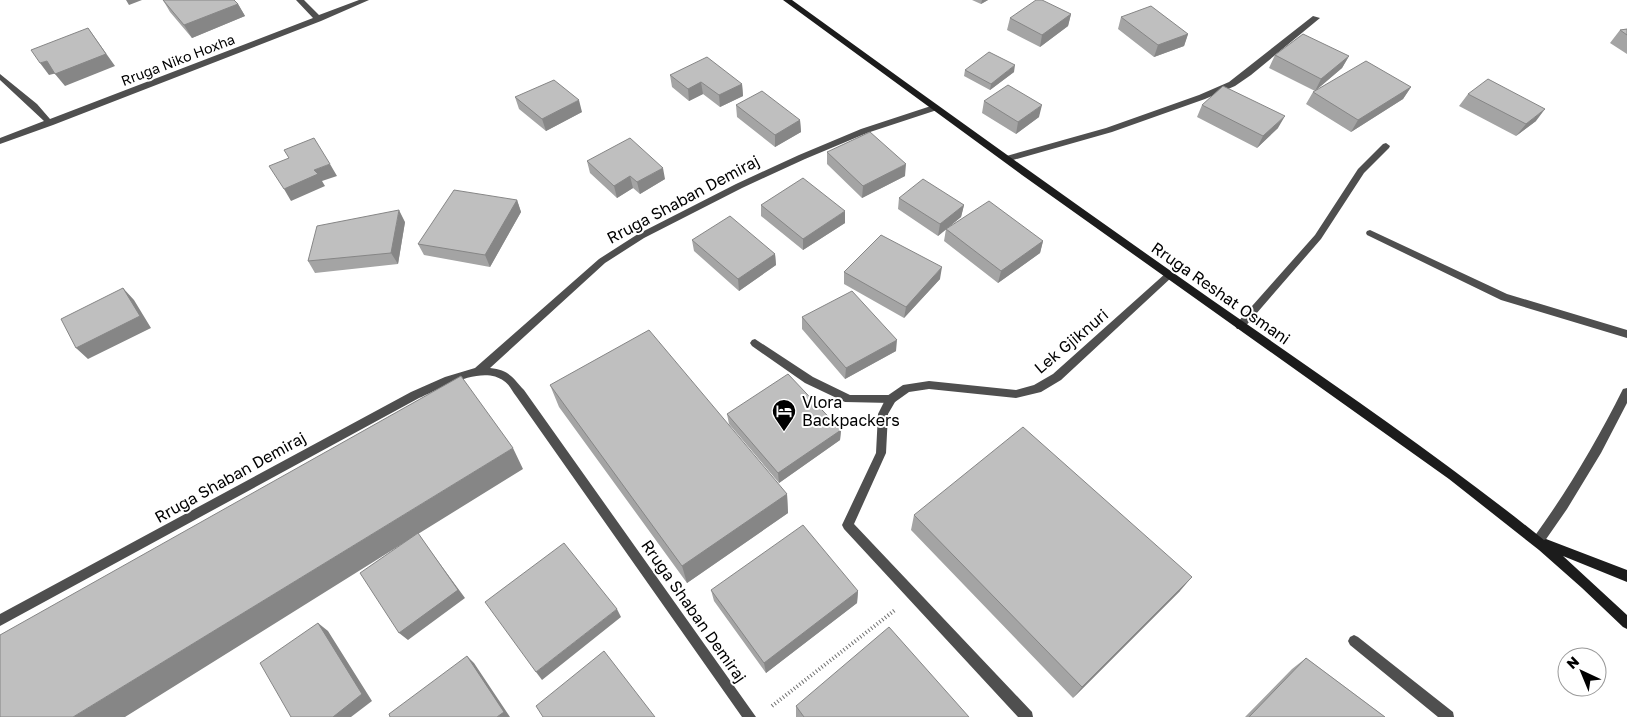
<svg xmlns="http://www.w3.org/2000/svg" width="1627" height="717" font-family="'Golos Text',sans-serif">
	<style>
		.lines { fill: none; stroke-linecap: round; stroke-linejoin: round }
		.path { stroke: #717171; stroke-width: 4; stroke-dasharray: 1 2.5; stroke-linecap: butt }
		.lane { fill: #4f4f4f; fill-rule: evenodd }
		.street { fill: #4f4f4f; fill-rule: evenodd }
		.secondary { fill: #1c1c1c; fill-rule: evenodd }
		.wall { fill: #a4a4a4 }
		.shaded-wall { fill: #868686 }
		.building { fill: #bfbfbf; stroke: #868686 }
		.labels { text-anchor: middle; stroke-width: 4; stroke-linejoin: round; paint-order: stroke }
		.far-street-label { font-size: 14px; fill: #000; stroke: #fff }
		.street-label { font-size: 16px; fill: #000; stroke: #fff }
		.poi-label { font-size: 16px; fill: #000; stroke: #fff; text-anchor: start }
	</style>
	<rect width="100%" height="100%" fill="#fff"/>
	<g class="lines">
		<!-- path -->
		<path class="path" d="M772,706l123,-96"/>
		<!-- lane -->
		<path class="lane" d="M1386,143l4,3 -1,2 -25,25 -43,66 -78,90h-6l-2,-3 2,-3 78,-88 43,-66 25,-25z
			M1370,230l137,64 120,36v8l-126,-38 -134,-65 -1,-2 1,-2z
			M755,339l58,38 37,18h41l4,1 1,3 -1,3 -4,1 -46,-1 -40,-19 -53,-37 -2,-3 2,-3z
			M1354,635l4,2 95,75 1,5h-16l-88,-72 -2,-4 2,-4z"/>
		<!-- street -->
		<path class="street" d="M296,0h8l15,15 40,-15h10l-48,21 -268,104 -53,19v-6l44,-17 -44,-41v-6l37,30 13,15 263,-101z
			M1313,16l7,2 -69,57 -16,11 -30,13 -93,33 -106,30 -4,-3 1,-2 103,-29 93,-33 30,-13z
			M934,105l4,3 -1,2 -70,23 -62,26 -63,29 -98,50 -39,25 -115,105c19,2 22,9 34,22l232,327h-14l-226,-321c-4,-5 -7,-12 -12,-15 -22,-17 -64,8 -85,17l-419,228v-12l411,-222 34,-15 30,-9 124,-109 39,-25 98,-50 63,-29 62,-26z
			M1169,271l5,4 -2,2 -111,103 -20,12 -25,6 -87,-9 -20,3 -14,10 -7,12 -2,39 -32,71 178,188 1,5h-15l-174,-188 -2,-4 34,-72 2,-39 9,-18 16,-11 26,-4 87,9 18,-5 19,-11 113,-101z
			M1627,388v15l-26,50 -34,56 -25,36 -4,1 -4,-1 -2,-4 2,-4c34,-47 63,-96 89,-148z"/>
		<!-- secondary -->
		<path class="secondary" d="M783,0h9c139,101 279,201 420,300 112,78 225,154 332,240l2,-1 81,31v12l-64,-26 64,59v14l-4,-2 -41,-39 -43,-38 -90,-71 -427,-304z"/>
	</g>
	<!-- wall -->
	<path class="wall" d="M163,0l75,4 7,12 -53,22 -22,-26z
		M972,0h16l-7,4z
		M1071,14l-3,12 -28,21 -33,-17 3,-12z
		M1121,17l67,17 -4,12 -30,11 -36,-28z
		M1627,29v25l-17,-11 10,-13z
		M1275,55l74,1 -7,12 -27,23 -46,-23z
		M965,70l49,2 -24,18 -26,-14z
		M670,75l72,9 1,12 -23,11 -17,-13 -14,7 -17,-14z
		M1411,87l-8,12 -52,33 -45,-28 7,-12z
		M1468,94l68,27 -20,15 -57,-30z
		M515,97l67,15 -36,19 -27,-22z
		M984,101l55,16 -23,17 -34,-21z
		M736,105l64,15 1,12 -26,15 -38,-30z
		M1202,105l76,23 -21,20 -60,-31z
		M827,152l78,24 -43,22 -35,-34z
		M587,161l78,18 -25,15 -7,-6 -16,10 -27,-25z
		M899,198l65,7 -3,12 -23,19 -40,-27z
		M517,200l4,12 -31,55 -66,-12 -6,-11z
		M761,205l84,18 -42,27 -42,-34z
		M405,222l-7,42 -83,9 -7,-12z
		M946,229l97,12 -3,12 -42,30 -54,-42z
		M692,240l83,14 1,11 -37,26 -45,-40z
		M844,272l96,7 -36,39 -60,-34z
		M802,317l94,34 -51,28 -43,-50z
		M550,385l237,109 1,19 -101,70 -128,-176z
		M727,414l114,16 -1,10 -61,43 -50,-59z
		M914,515l266,76 -107,107 -162,-168z
		M711,590l147,1 -1,12 -91,70 -52,-72z
		M1306,658l79,59h-140l47,-48z
		M796,706l173,11h-173z"/>
	<!-- shaded-wall -->
	<path class="shaded-wall" d="M126,0h16l-13,5z
		M982,0h6l-7,4z
		M238,4l7,12 -53,22 -8,-13z
		M1071,14l-3,12 -28,21 2,-12z
		M88,28l27,38 -50,20 -10,-12z
		M1188,34l-4,12 -30,11 4,-12z
		M1349,56l-7,12 -27,23 6,-12z
		M47,61l10,12 -8,2 -9,-12z
		M1015,65l-1,7 -24,18 1,-6z
		M701,82l2,12 -14,7 -1,-12z
		M742,84l1,12 -23,11 -1,-12z
		M1411,87l-8,12 -52,33 7,-12z
		M579,100l3,12 -36,19 -4,-12z
		M1042,105l-3,12 -23,17 2,-12z
		M1545,109l-9,12 -20,15 10,-12z
		M1285,116l-7,12 -21,20 6,-12z
		M800,120l1,12 -26,15v-12z
		M330,164l7,12 -15,5 3,5 -34,15 -7,-12 30,-19z
		M906,164l-1,12 -43,22 1,-12z
		M663,168l2,11 -25,15 -3,-12z
		M630,176l3,12 -16,10 -3,-12z
		M517,200l4,12 -31,55 -5,-12z
		M964,205l-3,12 -23,19 2,-12z
		M399,210l6,12 -7,42 -7,-11z
		M845,211v12l-42,27v-11z
		M1043,241l-3,12 -42,30 3,-12z
		M775,254l1,11 -37,26 -1,-12z
		M942,267l-2,12 -36,39 2,-11z
		M123,288l11,12 17,28 -63,31 -12,-11z
		M897,340l-1,11 -51,28 1,-11z
		M841,430l-1,10 -61,43 -1,-10z
		M513,448l10,21 -105,65 47,64 -57,42 -9,-7 19,-99 -293,183h-52z
		M787,494l1,19 -101,70 -5,-17z
		M1192,577l-12,14 -107,107 9,-11z
		M858,591l-1,12 -91,70 -2,-10z
		M617,609l4,8 -79,63 -6,-8z
		M318,623l10,8 44,70 -21,16h-18z
		M467,656l7,7 36,54h-13z"/>
	<!-- building -->
	<path class="building" d="M163,0h71l4,4 -54,21z
		M1036,0h6l29,14 -29,21 -32,-17z
		M1151,6l37,28 -30,11 -37,-28z
		M88,28l18,26 -51,20 -8,-13 -7,2 -9,-13z
		M1627,29v6l-7,-5z
		M1303,34l46,22 -28,23 -46,-24z
		M989,52l26,13 -24,19 -26,-14z
		M707,57l35,27 -23,11 -18,-13 -13,7 -18,-14z
		M1366,61l45,26 -53,33 -45,-28z
		M1488,79l57,30 -19,15 -58,-30z
		M554,80l25,20 -37,19 -27,-22z
		M1008,85l34,20 -24,17 -34,-21z
		M1223,86l62,30 -22,20 -61,-31z
		M762,91l38,29 -25,15 -39,-30z
		M870,132l36,32 -43,22 -36,-34z
		M314,138l16,26 -16,6 4,4 -34,15 -15,-23 20,-8 -5,-8z
		M630,138l33,30 -26,14 -7,-6 -16,10 -27,-25z
		M803,178l42,33 -42,28 -42,-34z
		M923,179l41,26 -24,19 -41,-26z
		M454,190l63,10 -32,55 -67,-11z
		M989,201l54,40 -42,30 -55,-42z
		M399,210l-8,43 -83,8 9,-35z
		M730,216l45,38 -37,25 -46,-39z
		M881,235l61,32 -36,40 -62,-35z
		M123,288l17,28 -64,32 -15,-29z
		M852,291l45,49 -51,28 -44,-51z
		M649,330l138,164 -105,72 -132,-181z
		M788,374l53,56 -63,43 -51,-59z
		M461,376l52,72 -440,269h-73v-82z
		M1023,427l169,150 -110,110 -168,-172z
		M803,525l55,66 -94,72 -53,-73z
		M418,533l40,57 -59,43 -39,-60z
		M564,543l53,66 -81,63 -51,-70z
		M318,623l44,71 -29,23h-42l-31,-54z
		M889,627l80,90h-165l-8,-11z
		M604,651l51,66h-112l-7,-11z
		M467,656l37,56 -7,5h-107l-1,-3z
		M1306,658l79,59h-136z"/>
	<!-- icons -->
	<defs>
		<g id="hotel-pin" transform="scale(1.25)"><path d="M0 17L-7.5 6A9.5 9.5 0 1 1 7.5 6Z" fill="#000" stroke="#fff"/><path d="M-6-4.5h1.5V1H6V5H4.5V3h-9V5H-6ZM-4 0a1.8 1.8 0 1 1 3.6 0ZM.5 0V-2.5h3Q6-2.5 6 0Z" fill="#fff"/></g>
	</defs>
	<g fill-rule="evenodd">
		<use href="#hotel-pin" x="784" y="411"/>
	</g>
	<g class="labels">
		<!-- far-street labels -->
		<g class="far-street-label">
			<text transform="translate(178 60) rotate(-21)" y="5">Rruga Niko Hoxha</text>
		</g>
		<!-- street labels -->
		<g class="street-label">
			<text transform="translate(683 199) rotate(-28)" y="6">Rruga Shaban Demiraj</text>
			<text transform="translate(1221 293) rotate(35)" y="6">Rruga Reshat Osmani</text>
			<text transform="translate(1071 341) rotate(-40)" y="6">Lek Gjiknuri</text>
			<text transform="translate(230 477) rotate(-29)" y="6">Rruga Shaban Demiraj</text>
			<text transform="translate(694 611) rotate(55)" y="6">Rruga Shaban Demiraj</text>
		</g>
		<!-- poi labels -->
		<g class="poi-label">
			<text x="802" y="408">Vlora<tspan x="802" dy="18">Backpackers</tspan></text>
		</g>
	</g>
	<!-- north arrow -->
	<g transform="translate(1582 672) rotate(316)"><circle r="24" fill="#ffffff" stroke="#999999"/>
	<path d="M0-4L9 19L0 12L-9 19Z" fill="#000000"/>
	<text y="-8" font-size="14" font-weight="bold" text-anchor="middle" fill="#000000">N</text>
	</g>
</svg>
